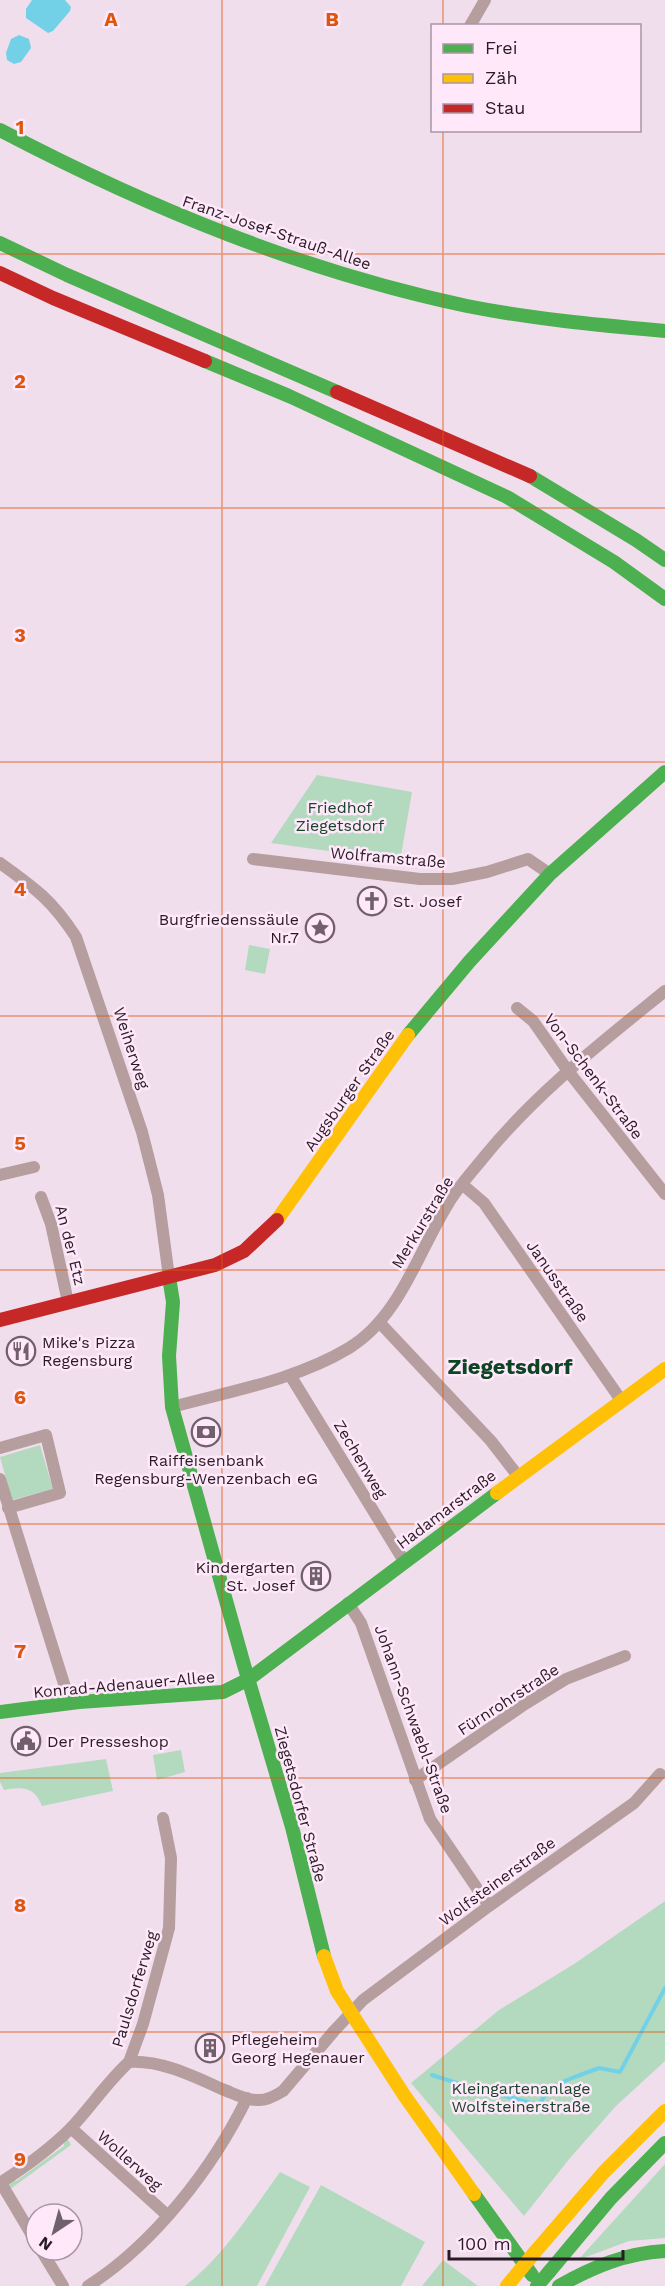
<svg xmlns="http://www.w3.org/2000/svg" width="665" height="2286" font-family="'Work Sans',sans-serif">
	<style>
		.green { fill: #b3dabf }
		.water { fill: #73d1e7 }
		.lines { fill: none; stroke-linecap: round; stroke-linejoin: round }
		.stream { stroke: #73d1e7; stroke-width: 4 }
		.street { stroke: #b69e9e; stroke-width: 12 }
		.fast { stroke: #4caf50; stroke-width: 14 }
		.slow { stroke: #ffc107; stroke-width: 14 }
		.jam { stroke: #c62828; stroke-width: 14 }
		.fast-bridge { stroke: #4caf50; stroke-width: 14 }
		.slow-bridge { stroke: #ffc107; stroke-width: 14 }
		.grid { fill: none; stroke: #de560d; stroke-width: 1.5; stroke-opacity: 0.55 }
		.labels { text-anchor: middle; stroke-width: 5; stroke-linejoin: round; paint-order: stroke }
		.street-label { font-size: 16px; fill: #291c26; stroke: #fee8f9 }
		.park-label { font-size: 16px; fill: #174528; stroke: #fee8f9 }
		.poi-label { font-size: 16px; fill: #291c26; stroke: #fee8f9; text-anchor: start }
		.district-label { font-size: 22px; font-weight: bold; fill: #0d4423; stroke: #fee8f9 }
		.grid-label { font-size: 20px; text-anchor: middle; font-weight: bold; fill: #de560d; stroke: #fee8f9; stroke-width: 5; stroke-linejoin: round; paint-order: stroke }
	</style>
	<rect width="100%" height="100%" fill="#f1deed"/>
	<!-- green -->
	<path class="green" d="M317,775l95,17 -12,69 -129,-18z
		M249,945l21,4 -5,25 -20,-4z
		M40,1445l13,44 -41,11 -12,-43z
		M181,1750l4,22 -28,8 -4,-25z
		M106,1759l7,32 -71,15c-8,-20 -20,-19 -38,-16l-4,-8v-9z
		M665,1901v160l-49,45 -46,52 -46,58 -113,-133 88,-73 75,-46z
		M67,2137l4,8 -62,45 -1,-7 5,-3 3,1 48,-35 -1,-5z
		M665,2164v74l-36,3 -51,19z
		M280,2172l30,15 -53,99h-72c39,-30 66,-74 95,-114z
		M321,2185l104,57 -24,44h-136z
		M443,2260l35,26h-56z"/>
	<!-- water -->
	<path class="water" d="M32,0h33l6,7 -1,4 -17,20 -5,2 -22,-15v-9z
		M19,35l10,4 2,9 -10,14 -7,2 -7,-4 -1,-7 5,-14z"/>
	<g class="lines">
		<!-- stream -->
		<path class="stream" d="M432,2075l34,11 73,19 6,-10 15,-12 12,-5 27,-10 21,4 45,-84"/>
		<!-- street -->
		<path class="street" d="M470,26l15,-26
			M253,859l167,20h32l35,-7 41,-13 22,15
			M0,863c35,25 52,37 76,74l66,195 16,63 11,82
			M517,1008l16,13 35,50 97,123
			M0,1175l34,-8
			M463,1185l21,18 137,197
			M41,1197l10,27 17,78
			M380,1323l111,118 27,35
			M290,1375l114,186
			M172,1407c59,-16 124,-27 177,-59 51,-31 69,-96 99,-144 10,-17 24,-32 36,-47 52,-64 118,-115 181,-166
			M0,1448l46,-13 14,58 -52,15
			M0,1479l70,224
			M348,1603l13,20 69,196 59,87
			M415,1780l107,-74 44,-27 59,-23
			M129,2062l14,-38 26,-96 2,-70 -8,-40
			M71,2128l96,87
			M0,2183c25,-16 49,-33 70,-54 21,-22 37,-47 59,-67 32,-2 64,14 93,27 11,4 23,11 35,11 9,1 18,-4 26,-9l51,-60 29,-31 126,-94 145,-103 26,-29
			M1,2183l35,59
			M41,2250l22,36
			M88,2286c66,-42 125,-118 159,-188"/>
		<!-- fast -->
		<path class="fast" d="M0,130c149,78 302,141 467,176 65,13 132,19 198,25
			M0,243l67,32 270,117
			M205,361l84,35 218,101 107,65 51,37
			M530,476l106,64 29,20
			M408,1035l61,-73 81,-88 115,-102
			M169,1277l4,25 -4,54 3,51 72,258 48,162 32,129
			M0,1712l79,-10 144,-10 26,-13 248,-186
			M474,2194l58,81
			M549,2272l62,-74 54,-55
			M559,2286c34,-19 67,-33 106,-35"/>
		<!-- slow -->
		<path class="slow" d="M277,1220l131,-185
			M497,1493l168,-124
			M324,1956l13,35 67,104 70,99
			M535,2252l69,-80 61,-61"/>
		<!-- jam -->
		<path class="jam" d="M0,273l53,25 152,63
			M337,392l193,84
			M0,1320l215,-55 29,-14 33,-31"/>
		<!-- fast-bridge -->
		<path class="fast-bridge" d="M537,2286l12,-14"/>
		<!-- slow-bridge -->
		<path class="slow-bridge" d="M507,2286l28,-34"/>
	</g>
	<!-- grid -->
	<path class="grid" d="M222,0v2286M443,0v26M443,130v2156M0,254h665M0,508h665M0,762h665M0,1016h665M0,1270h665M0,1524h665M0,1778h665M0,2032h665"/>
	<!-- icons -->
	<defs>
		<g id="church-ring" transform="scale(1.5)"><circle r="9.5" fill="#fee8f9" stroke="#6f606c" stroke-width="1.5"/><path d="M-1.2-6h2.4v3.5h3.3v2.4h-3.3V6h-2.4V-.1h-3.3v-2.4h3.3Z" fill="#6f606c"/></g>
		<g id="sight-ring" transform="scale(1.5)"><circle r="9.5" fill="#fee8f9" stroke="#6f606c" stroke-width="1.5"/><path d="M0-6L1.8-2.2L6-1.7L2.9 1.2L3.7 5.4L0 3.3L-3.7 5.4L-2.9 1.2L-6-1.7L-1.8-2.2Z" fill="#6f606c"/></g>
		<g id="restaurant-ring" transform="scale(1.5)"><circle r="9.5" fill="#fee8f9" stroke="#6f606c" stroke-width="1.5"/><path d="M-5-6h1v4h1v-4h1v4h1v-4h1v5L-1.5 .5V6h-2V.5L-5-1ZM5-6V6H3V1.5H1.5Q1.5-4 5-6Z" fill="#6f606c"/></g>
		<g id="bank-ring" transform="scale(1.5)"><circle r="9.5" fill="#fee8f9" stroke="#6f606c" stroke-width="1.5"/><path d="M-6-4H6V4H-6ZM0-2.3a2.3 2.3 0 1 0 0 4.6a2.3 2.3 0 1 0 0-4.6Z" fill="#6f606c"/></g>
		<g id="building-ring" transform="scale(1.5)"><circle r="9.5" fill="#fee8f9" stroke="#6f606c" stroke-width="1.5"/><path d="M-4-6H4V6H1V3H-1V6H-4ZM-2.5-4.3h1.7v1.8h-1.7ZM.8-4.3h1.7v1.8H.8ZM-2.5-1h1.7V.8h-1.7ZM.8-1h1.7V.8H.8Z" fill="#6f606c"/></g>
		<g id="civic-ring" transform="scale(1.5)"><circle r="9.5" fill="#fee8f9" stroke="#6f606c" stroke-width="1.5"/><path d="M-.6-6.5H3V-4.5H.6V-3L4-1V1h2V6H-6V1h2V-1L-.6-3ZM-1.2 2.5V6h2.4V2.5Z" fill="#6f606c"/></g>
	</defs>
	<g fill-rule="evenodd">
		<use href="#church-ring" x="372" y="901"/>
		<use href="#sight-ring" x="320" y="928"/>
		<use href="#restaurant-ring" x="21" y="1351"/>
		<use href="#bank-ring" x="206" y="1432"/>
		<use href="#building-ring" x="316" y="1576"/>
		<use href="#civic-ring" x="26" y="1741"/>
		<use href="#building-ring" x="210" y="2048"/>
	</g>
	<g class="labels">
		<!-- street labels -->
		<g class="street-label">
			<text transform="translate(277 232) rotate(19)" y="6">Franz-Josef-Strauß-Allee</text>
			<text transform="translate(388 857) rotate(5)" y="6">Wolframstraße</text>
			<text transform="translate(132 1048) rotate(72)" y="6">Weiherweg</text>
			<text transform="translate(594 1076) rotate(53)" y="6">Von-Schenk-Straße</text>
			<text transform="translate(349 1090) rotate(-55)" y="6">Augsburger Straße</text>
			<text transform="translate(422 1222) rotate(-59)" y="6">Merkurstraße</text>
			<text transform="translate(71 1245) rotate(76)" y="6">An der Etz</text>
			<text transform="translate(558 1281) rotate(55)" y="6">Janusstraße</text>
			<text transform="translate(361 1459) rotate(59)" y="6">Zechenweg</text>
			<text transform="translate(446 1509) rotate(-37)" y="6">Hadamarstraße</text>
			<text transform="translate(124 1684) rotate(-5)" y="6">Konrad-Adenauer-Allee</text>
			<text transform="translate(508 1699) rotate(-33)" y="6">Fürnrohrstraße</text>
			<text transform="translate(414 1719) rotate(70)" y="6">Johann-Schwaebl-Straße</text>
			<text transform="translate(301 1804) rotate(75)" y="6">Ziegetsdorfer Straße</text>
			<text transform="translate(497 1881) rotate(-36)" y="6">Wolfsteinerstraße</text>
			<text transform="translate(134 1989) rotate(-73)" y="6">Paulsdorferweg</text>
			<text transform="translate(130 2160) rotate(42)" y="6">Wollerweg</text>
		</g>
		<!-- park labels -->
		<g class="park-label">
			<text x="340" y="813">Friedhof<tspan x="340" dy="18">Ziegetsdorf</tspan></text>
			<text x="521" y="2094">Kleingartenanlage<tspan x="521" dy="18">Wolfsteinerstraße</tspan></text>
		</g>
		<!-- poi labels -->
		<g class="poi-label">
			<text x="393" y="907">St. Josef</text>
			<text x="299" y="925" text-anchor="end">Burgfriedenssäule<tspan x="299" dy="18">Nr.7</tspan></text>
			<text x="42" y="1348">Mike's Pizza<tspan x="42" dy="18">Regensburg</tspan></text>
			<text x="206" y="1466" text-anchor="middle">Raiffeisenbank<tspan x="206" dy="18">Regensburg-Wenzenbach eG</tspan></text>
			<text x="295" y="1573" text-anchor="end">Kindergarten<tspan x="295" dy="18">St. Josef</tspan></text>
			<text x="47" y="1747">Der Presseshop</text>
			<text x="231" y="2045">Pflegeheim<tspan x="231" dy="18">Georg Hegenauer</tspan></text>
		</g>
		<!-- district labels -->
		<g class="district-label">
			<text x="510" y="1374">Ziegetsdorf</text>
		</g>
	</g>
	<g class="grid-label">
		<text x="111" y="26">A</text>
		<text x="332" y="26">B</text>
		<text x="20" y="134">1</text>
		<text x="20" y="388">2</text>
		<text x="20" y="642">3</text>
		<text x="20" y="896">4</text>
		<text x="20" y="1150">5</text>
		<text x="20" y="1404">6</text>
		<text x="20" y="1658">7</text>
		<text x="20" y="1912">8</text>
		<text x="20" y="2166">9</text>
	</g>
	<!-- legend -->
	<rect x="431" y="24" width="210" height="108" fill="#fee8f9" stroke="#a996a5" stroke-width="1.5"/>
	<rect x="443" y="44" width="30" height="9" fill="#4caf50" stroke="#a996a5" stroke-width="1.5"/>
	<text x="485" y="54" font-size="18" fill="#291c26">Frei</text>
	<rect x="443" y="74" width="30" height="9" fill="#ffc107" stroke="#a996a5" stroke-width="1.5"/>
	<text x="485" y="84" font-size="18" fill="#291c26">Zäh</text>
	<rect x="443" y="104" width="30" height="9" fill="#c62828" stroke="#a996a5" stroke-width="1.5"/>
	<text x="485" y="114" font-size="18" fill="#291c26">Stau</text>
	<!-- north arrow -->
	<g transform="translate(54 2232) rotate(216)"><circle r="28" fill="#fee8f9" stroke="#a996a5" stroke-width="1.5"/>
	<path d="M0-4.5L10 22L0 15L-10 22Z" fill="#6f606c"/>
	<text y="-9" font-size="16" font-weight="bold" text-anchor="middle" fill="#291c26">N</text>
	</g>
	<!-- scale -->
	<path d="M449 2250v9h174v-9" fill="none" stroke="#291c26" stroke-width="3"/>
	<text x="458" y="2250" font-size="18" fill="#291c26" stroke="#fee8f9" stroke-width="4.5" paint-order="stroke">100 m</text>
</svg>
